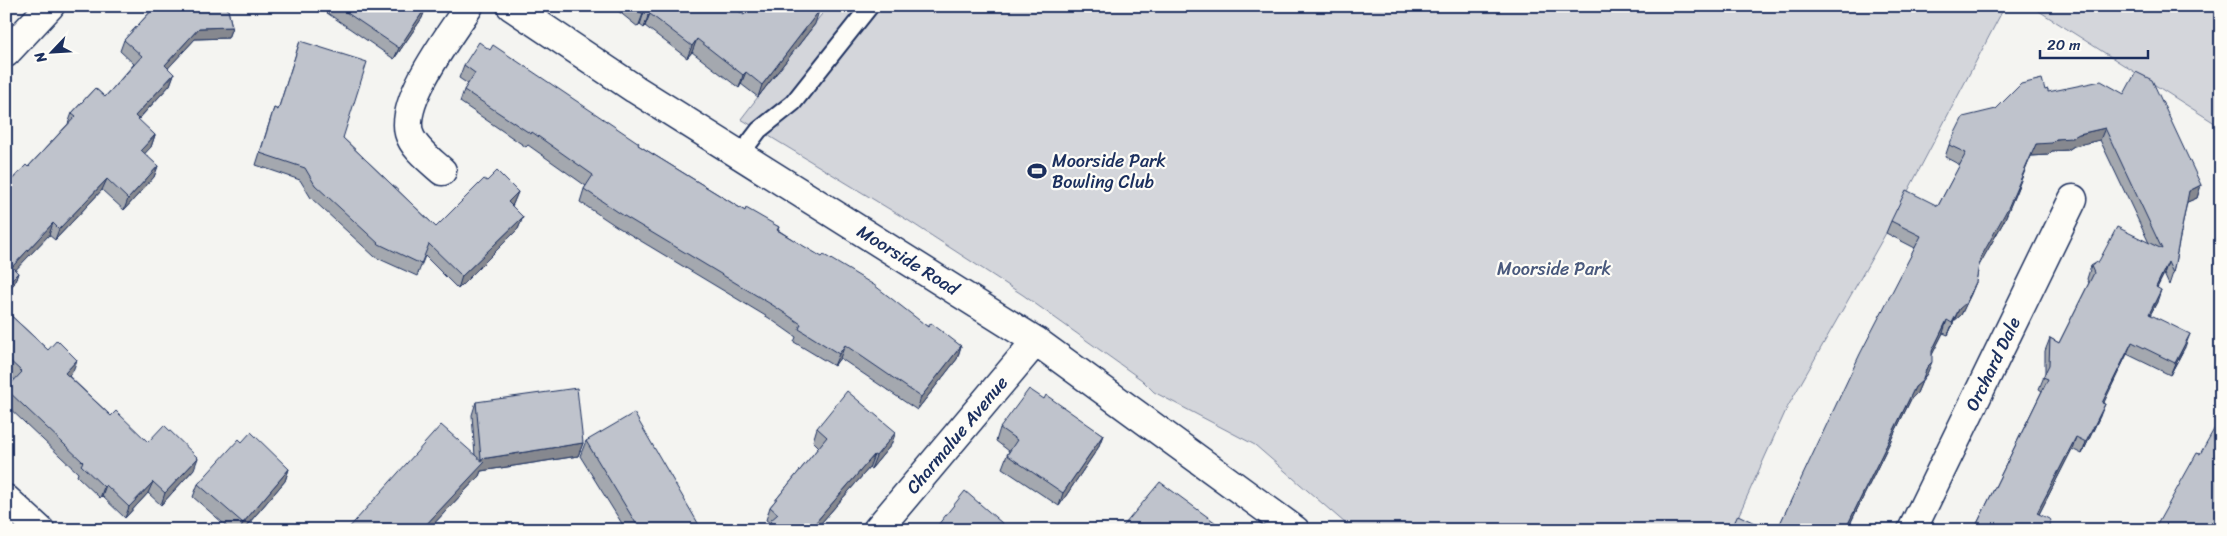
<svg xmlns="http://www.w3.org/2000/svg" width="2227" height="536" font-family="Sriracha,sans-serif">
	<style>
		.green { fill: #d4d6db; stroke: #78829c }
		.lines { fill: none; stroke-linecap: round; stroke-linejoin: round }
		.service-casing { stroke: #1b2f5e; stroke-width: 20 }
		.minor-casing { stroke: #1b2f5e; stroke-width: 31 }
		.service { stroke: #fdfcf7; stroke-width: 16 }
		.minor { stroke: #fdfcf7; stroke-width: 28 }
		.wall { fill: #a4a8af; stroke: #1b2f5e }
		.shaded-wall { fill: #86888f; stroke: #1b2f5e }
		.building { fill: #bfc3cc; stroke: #1b2f5e }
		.labels { text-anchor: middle; stroke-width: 4.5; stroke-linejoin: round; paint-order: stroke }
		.poi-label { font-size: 18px; fill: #1b2f5e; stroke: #fdfcf7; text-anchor: start }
		.street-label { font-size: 18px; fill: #1b2f5e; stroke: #fdfcf7 }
		.park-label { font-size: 18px; fill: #49597d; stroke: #fdfcf7 }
	</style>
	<rect width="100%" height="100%" fill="#f4f4f1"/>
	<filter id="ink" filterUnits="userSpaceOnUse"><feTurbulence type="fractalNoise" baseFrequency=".02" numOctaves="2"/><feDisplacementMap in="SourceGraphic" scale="10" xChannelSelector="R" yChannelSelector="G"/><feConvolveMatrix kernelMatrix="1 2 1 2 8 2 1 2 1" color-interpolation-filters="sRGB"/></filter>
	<g filter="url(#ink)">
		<!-- green -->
		<path class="green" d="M828,6h1177l-119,227 -99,175 -55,122h-379l-98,-85 -101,-53 -12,-12 -119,-85 -114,-74 -168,-102z
			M2031,6h190v121z"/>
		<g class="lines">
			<!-- service casing -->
			<g class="service-casing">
				<path id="service" d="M740,155l19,-25 34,-27 77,-97"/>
			</g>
			<!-- minor casing -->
			<g class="minor-casing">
				<path id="minor" d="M511,6l124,83 401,252 259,189
					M6,53l44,-47
					M442,171c-11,-10 -29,-23 -33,-38 -9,-34 42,-99 60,-127
					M6,499l34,31
					M877,530l159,-189
					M1912,530l161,-331"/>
			</g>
			<!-- service -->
			<use href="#service" class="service"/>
			<!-- minor -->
			<use href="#minor" class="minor"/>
		</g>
		<!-- wall -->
		<path class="wall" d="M154,6h73l5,21 -4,11 -33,1 -27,29 6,6 -4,11 -32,35 17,15 -4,12 -7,7 14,12 -4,11 -30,33 -22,-20 -47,50 -6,-5 -34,35 3,3 -4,11 -8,8v-106l20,-21 2,2 40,-43 4,-11 23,-25 10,9 29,-33 -14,-13 4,-11 30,-32z
			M317,6h108l1,1 -4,11 -28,41z
			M612,6h120l12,9 71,9 -57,73 -17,-13 -2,4 -47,-36 -5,6 -42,-32 -1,2 -4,-3 -2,2z
			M300,41l43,97 93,89 51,-46 31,11 -5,12 -1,2 11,11 -5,12 -60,60 -33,-33 -8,20 -42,-19 -64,-59 -11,-18 -44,-15 18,-57 4,2z
			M464,65l174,80 107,66 34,16 -1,3 150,97 33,19 -4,13 -40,51 -77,-52 -6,8 -40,-24 2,-5 -27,-19 -153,-92 -36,-24 4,-13 2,-3 -58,-41 -2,2 -66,-45 4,-12 4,-6 -9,-6z
			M2045,90l156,95 -4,13 -10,4 -14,71 -4,12 -5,-11 -7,14v14l-7,13 35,32 -15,28 -43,-21 -24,49 -3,13 -18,38 -10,-5 -33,65 -65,16 68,-139 -3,-2 6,-15v-23l5,-13 9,5 30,-60 -2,-4 4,-13 58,-23 -49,-103 -26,6 -6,4 -16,1 -4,4 -17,1 -27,65 -25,44 -3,17 -5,12 -10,21 -7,6 -6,14 -5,-2 -11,21 -5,20 -4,5 -6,14 -6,6 -64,131h-70l138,-282 -29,-15 5,-12 47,-15 22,-41 -15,-8 4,-12 47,-36z
			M6,311l42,39 25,21 -4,5 42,40 37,26 46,27 -33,36 -13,-12 -23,25 -23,-22 -2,2 -23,-22 1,-3 -72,-68v-16l9,-9 -9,-7z
			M1044,399l59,36 -5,13 -39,58 -57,-38 5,-13 2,-4 -13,-10 4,-13z
			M476,402l107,41 -5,13 -97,15 -2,5 -51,54h-81l128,-74 -3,-41z
			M817,428l74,17 -20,24 -2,-1 -54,62h-48l3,-7 -4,-3 4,-13 49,-60 -6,-6z
			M586,441l116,89h-76l-46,-74z
			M242,442l47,27 -4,12 -42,49h-12l-38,-33 5,-13z"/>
		<!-- shaded-wall -->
		<path class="shaded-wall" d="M426,7l-4,11 -28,41 5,-11z
			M819,11l-4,13 -57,73 4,-12z
			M644,12l-4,13 -2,2 5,-13z
			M650,14l-5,12 -1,2 4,-12z
			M232,27l-4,11 -33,1 -34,37 4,-11 34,-37z
			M697,39l-5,13 -5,6 5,-12z
			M746,72l-5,12 -2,4 4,-13z
			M174,74l-4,11 -40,43 5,-12z
			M2105,128l-5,12 -26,6 -6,4 -16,1 -4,4 -17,1 -27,65 -28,50 4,-12 56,-115z
			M155,135l-4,12 -14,15 4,-12z
			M158,166l-4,11 -30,33 4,-11z
			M107,179l-5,11 -47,50 4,-11z
			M2201,185l-4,13 -12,5 4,-12z
			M518,192l-5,12 -10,11 5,-13z
			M523,217l-5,12 -60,60 4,-13z
			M53,223l-4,12 -41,43 4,-11z
			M2168,262l-4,12 -13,25 5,-12z
			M18,273l-4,11 -8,8v-7z
			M1976,282l-5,12 -10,21 -7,6 -6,14 11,-26z
			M2161,290l-4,12 -13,24 5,-12z
			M1947,320l-4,13 -15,30 4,-12z
			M2190,334l-5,13 -15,28 5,-12z
			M2132,342l-5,12 -29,61 4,-12z
			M845,345l-5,13 -6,8 5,-12z
			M961,346l-4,13 -40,51 4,-13z
			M77,360l-4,11 -12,13 4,-11z
			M1932,362l-5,12 -5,5 5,-12z
			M1922,381l-5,12 -6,6 -64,131h-2l70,-143z
			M2105,404l-5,12 -18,38 4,-12z
			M896,432l-5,13 -20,24 5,-13z
			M1103,435l-5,13 -39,58 4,-13z
			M2076,437l-4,12 -39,77 4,-13z
			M583,443l-5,13 -97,15 -2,5 -51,54h-7l56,-60 4,-11z
			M874,455l-5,13 -54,62h-6z
			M198,458l-4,11 -33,36 4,-12z
			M289,469l-4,12 -42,49h-3l3,-7z
			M153,482l-5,11 -23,25 4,-11z
			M106,485l-4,11 -2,2 4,-11z
			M2221,518v4l-4,8h-3z"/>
		<!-- building -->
		<path class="building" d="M156,6h71l5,21 -33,1 -34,37 9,9 -39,42 20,19 -14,15 17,16 -30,33 -21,-20 -48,50 -6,-6 -41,44 6,6 -12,12v-99l20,-21 2,2 48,-51 -4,-3 23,-25 10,9 37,-41 -18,-16z
			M337,6h88l1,1 -27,41z
			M632,6h100l12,9 7,-9h63l5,5 -57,74 -16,-13 -3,3 -46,-36 -5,7 -42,-32 -2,2 -4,-4 -1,2z
			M300,41l67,21 -24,76 93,89 48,-48 3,2 10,-10 21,21 -10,10 15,15 -61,59 -33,-32 -8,20 -42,-20 -64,-59 -10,-17 -45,-15 14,-45 4,2z
			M479,42l11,8 3,-5 146,98 -1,2 107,66 1,-3 33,19 -2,3 45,27 2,-2 50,30 54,42 3,-4 30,23 -40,51 -76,-52 -6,9 -40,-25 2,-5 -27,-18 -153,-92 -37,-25 9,-14 -61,-43 -1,2 -67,-44 11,-17 -11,-8z
			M2136,72l16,8 49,105 -12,6 -16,82 -5,-11 -12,25 5,3 -12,24 41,20 -15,29 -43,-21 -30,61 3,1 -19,38 -10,-5 -39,76 14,7 -4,10h-73l74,-151 -5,-2 6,-12 1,-27 9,5 35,-70 -3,-7 8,-5 18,-34 45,22 -57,-121 -26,6 -7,4 -16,1 -4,4 -16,1 -28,64 -28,51 -4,23 -10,21 -7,6 -7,14 -5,-3 -15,31v11l-5,5 -5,14 -7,6 -70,143h-68l83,-176 61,-118 -30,-15 15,-31 32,16 28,-53 -17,-8 14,-28 33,-8 25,-25 21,-5 3,11 3,-1v3l53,-11 23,13z
			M6,311l42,39 9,-10 20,20 -12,13 46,43 5,-5 32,31 16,-17 34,33 -33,35 -12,-11 -24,25 -23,-22 -2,2 -23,-22 2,-3 -77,-73 16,-17 -16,-15z
			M577,388l6,55 -102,16 -5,-57z
			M1029,389l15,10 2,-4 57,40 -40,58 -56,-38 10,-15 -17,-12z
			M847,391l49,41 -20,24 -2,-1 -65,75h-28l-11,-9 8,-7 -8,-7 57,-70 -10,-9z
			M634,413l68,117h-62l-54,-89z
			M2221,417v101l-7,12 -3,-1 -1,1h-56l43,-77 3,1z
			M441,425l43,38 -63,67h-74z
			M251,432l38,37 -46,54 -45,-39 41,-45 3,3z
			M1160,482l56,41 -4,4 3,3h-95z
			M965,491l45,39h-76z
			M1738,515l31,15h-38z"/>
	</g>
	<!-- icons -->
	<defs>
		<g id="stadium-bare" transform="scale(1.5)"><path d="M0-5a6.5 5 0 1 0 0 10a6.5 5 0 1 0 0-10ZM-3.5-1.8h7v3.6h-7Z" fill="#1b2f5e" stroke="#fdfcf7" stroke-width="2.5" paint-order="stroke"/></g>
	</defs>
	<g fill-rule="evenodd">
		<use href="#stadium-bare" x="1037" y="171"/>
	</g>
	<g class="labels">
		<!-- poi labels -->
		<g class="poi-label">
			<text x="1052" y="167">Moorside Park<tspan x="1052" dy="21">Bowling Club</tspan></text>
		</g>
		<!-- street labels -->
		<g class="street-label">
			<text transform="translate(908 260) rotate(32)" y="6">Moorside Road</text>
			<text transform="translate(1993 364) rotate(-64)" y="6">Orchard Dale</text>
			<text transform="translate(957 435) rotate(-50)" y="6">Charmalue Avenue</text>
		</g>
		<!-- park labels -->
		<g class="park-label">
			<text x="1554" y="275">Moorside Park</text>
		</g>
	</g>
	<!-- margin -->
	<rect width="2227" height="536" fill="none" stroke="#fdfcf7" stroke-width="25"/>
	<rect x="12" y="12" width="2202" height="511" fill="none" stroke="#1b2f5e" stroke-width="2" filter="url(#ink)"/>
	<!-- north arrow -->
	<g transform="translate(52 52) rotate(245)" stroke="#fdfcf7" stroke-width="4" paint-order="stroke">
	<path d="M0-4L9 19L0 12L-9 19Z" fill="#1b2f5e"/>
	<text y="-8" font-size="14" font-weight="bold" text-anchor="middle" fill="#1b2f5e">N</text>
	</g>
	<!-- scale -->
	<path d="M2040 50v8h108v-8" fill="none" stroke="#1b2f5e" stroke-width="2.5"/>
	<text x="2047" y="50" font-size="15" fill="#1b2f5e" stroke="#fdfcf7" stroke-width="4" paint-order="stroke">20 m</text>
</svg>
